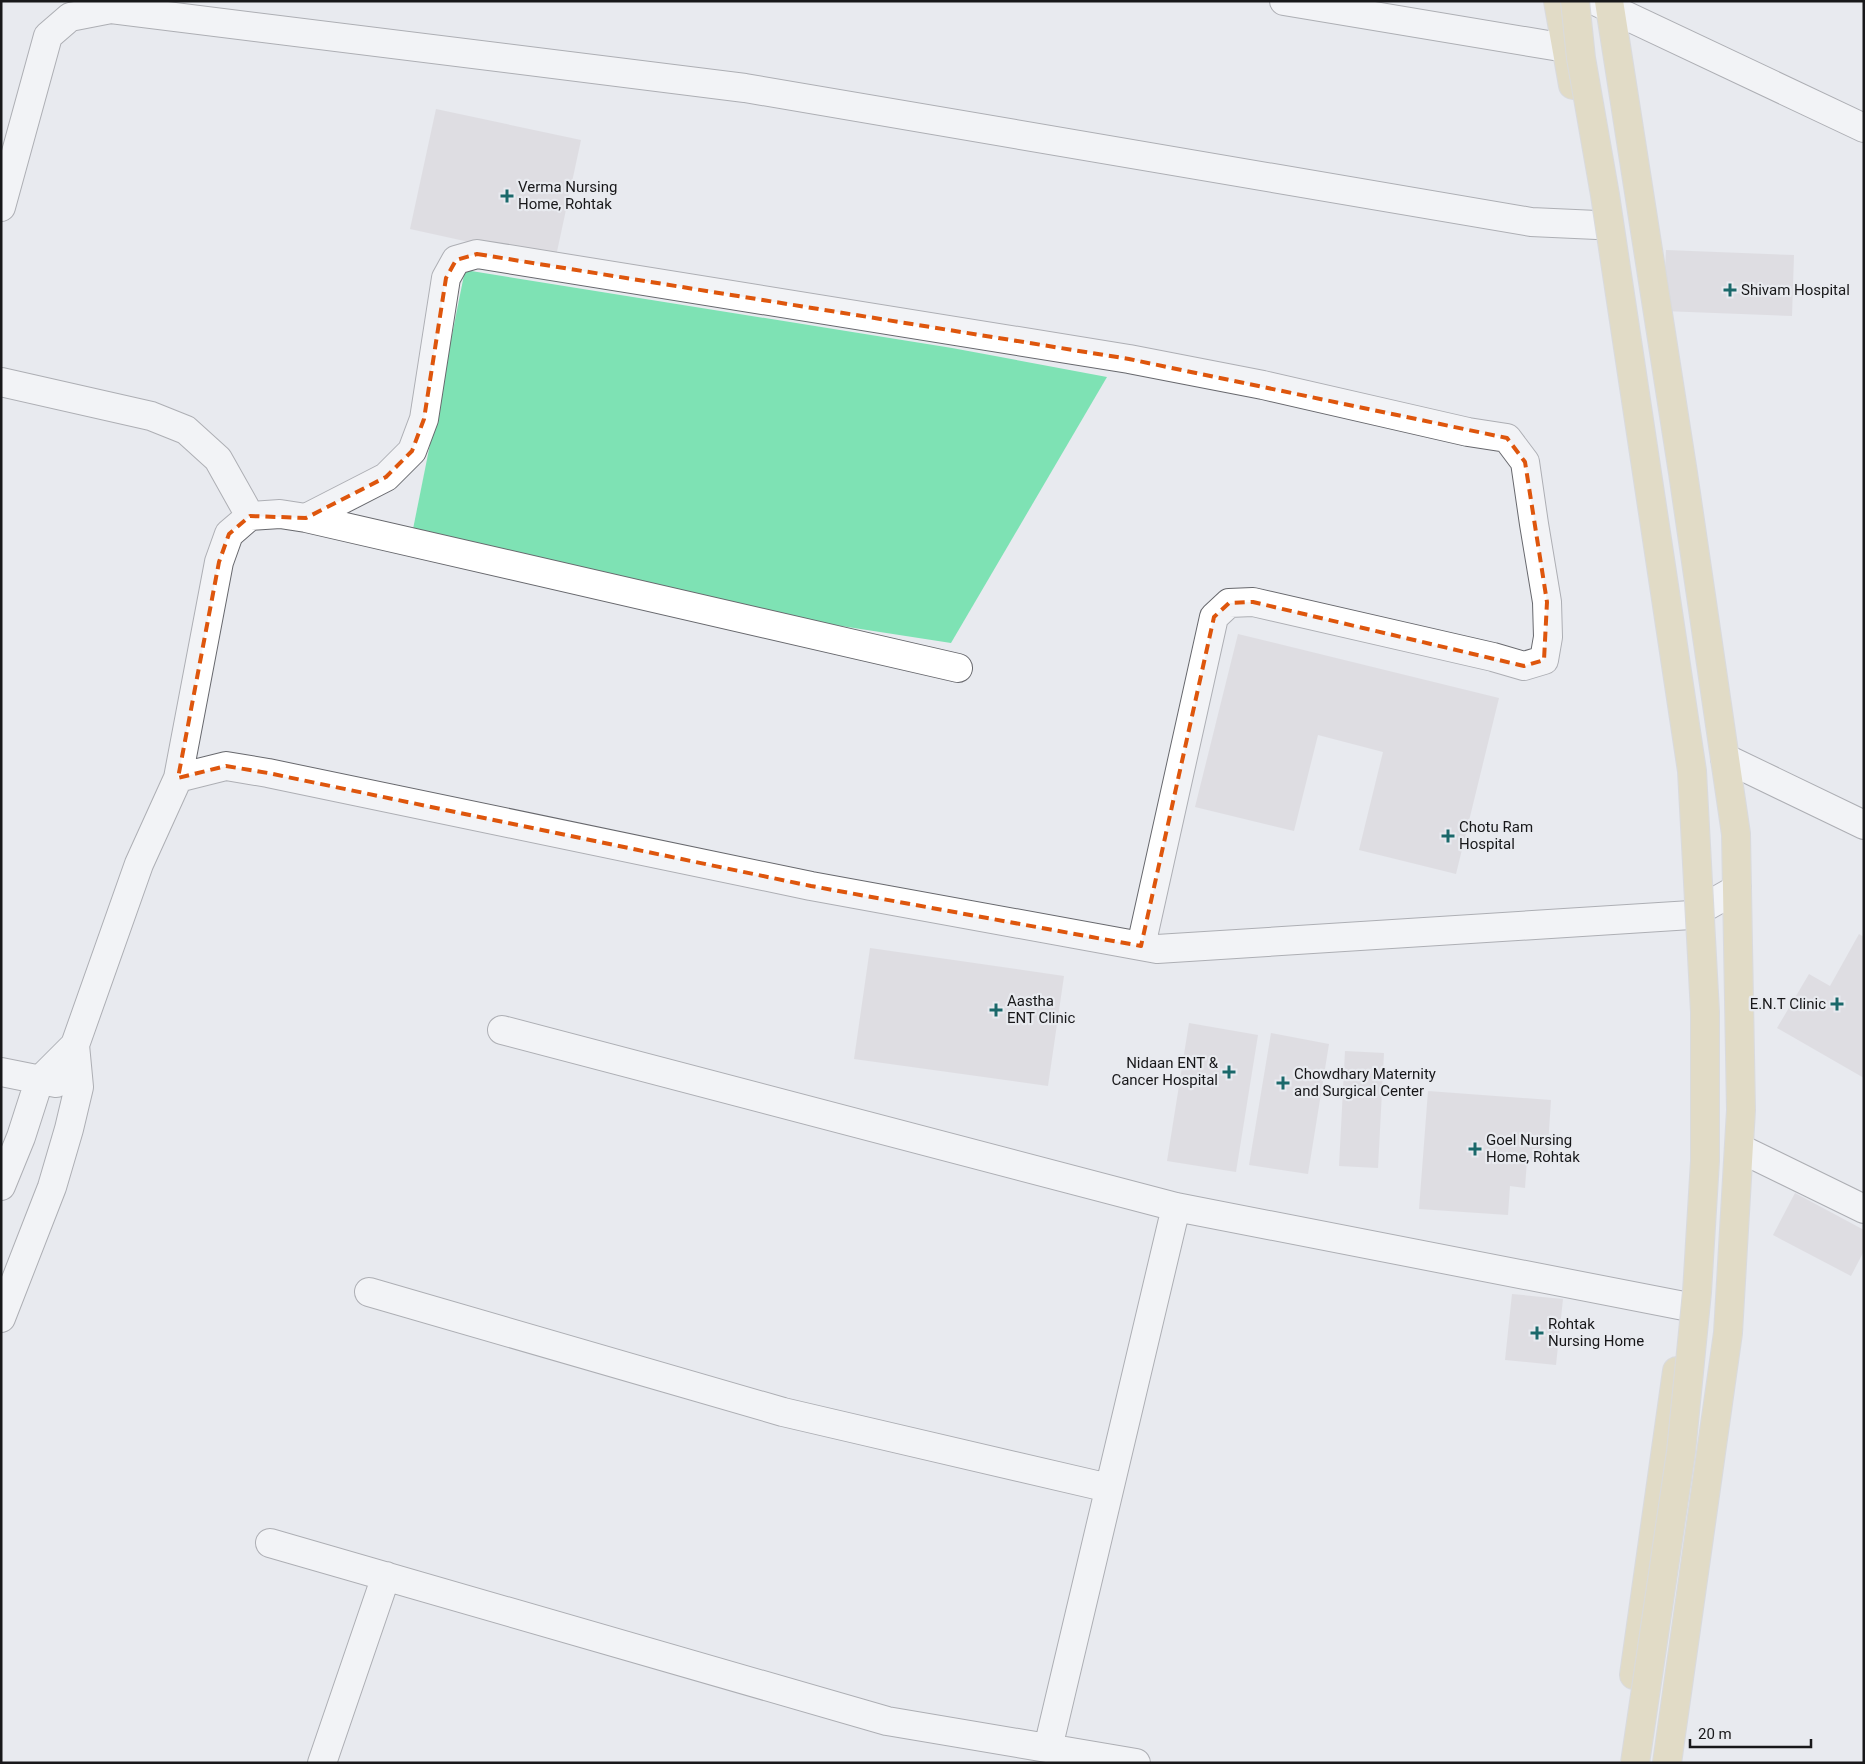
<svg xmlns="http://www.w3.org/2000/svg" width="1865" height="1764" font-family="Roboto,sans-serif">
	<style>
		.green { fill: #7ee2b4 }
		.building { fill: #d3cfd3 }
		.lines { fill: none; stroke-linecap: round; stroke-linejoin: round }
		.street-casing { stroke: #67686d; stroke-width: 30 }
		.secondary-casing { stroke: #67686d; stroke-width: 30 }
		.primary-casing { stroke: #c8c8c8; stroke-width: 30 }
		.street { stroke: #fff; stroke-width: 28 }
		.secondary { stroke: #fff; stroke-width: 28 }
		.primary { stroke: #dacb96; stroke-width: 28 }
		.primary-bridge-casing { stroke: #c8c8c8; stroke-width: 30; stroke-linecap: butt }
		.primary-bridge { stroke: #dacb96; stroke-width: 28 }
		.marked { fill: none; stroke: #de560d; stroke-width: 4; stroke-dasharray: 10 6; stroke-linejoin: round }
		.poi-dot { fill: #1a686a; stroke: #e8eaef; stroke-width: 2 }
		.labels { text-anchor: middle; stroke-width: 4.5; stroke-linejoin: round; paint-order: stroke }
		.poi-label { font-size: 15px; fill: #18181a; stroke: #e8eaef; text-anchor: start }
	</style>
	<rect width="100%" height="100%" fill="#e8eaef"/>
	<!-- green -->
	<path class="green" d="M465,270l487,78 155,29 -156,266 -497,-77 -45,-17z"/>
	<!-- building -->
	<path class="building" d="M436,109l145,31 -26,121 -145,-32z
		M1666,250l128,5 -2,61 -129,-5z
		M1238,634l261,64 -43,176 -97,-24 24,-98 -65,-17 -24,96 -99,-24z
		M1859,934l5,3v141l-87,-50 32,-54 21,12z
		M870,948l194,28 -16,110 -194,-27z
		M1189,1023l69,12 -22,137 -69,-11z
		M1271,1033l58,11 -21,130 -59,-9z
		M1345,1051l39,2 -6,115 -39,-2z
		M1428,1091l123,9 -4,61 -20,-1 -2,28 -15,-2 -2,29 -89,-6z
		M1795,1193l69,37v21l-13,25 -78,-41z
		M1512,1294l51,5 -7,66 -51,-5z"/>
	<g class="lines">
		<!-- street casing -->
		<g class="street-casing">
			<path id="street" d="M1284,1l282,47
				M1,207l47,-171 22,-19 41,-8 634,79 786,134 66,3
				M1,382l150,34 35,14 32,29 32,57
				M306,518l80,-41 26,-26 12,-32 22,-141 10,-18 21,-6 652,105 134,26 205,47 39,6 18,24 9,62 13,78 1,35 -4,23 -20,6 -31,-9 -240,-55 -24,1 -15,14 -73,329
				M1725,758l139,67
				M178,778l41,-216 10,-28 21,-18 30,-2 26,4 652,150
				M502,1030l674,177 508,99
				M1,1072l55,11
				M1739,1148l125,61
				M1,1186l20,-49 18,-56 36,-36
				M369,1292l414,120 326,76
				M1,1318l51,-131 17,-58 10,-42 -4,-42 64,-181 39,-86 48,-12 42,7 543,113 346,63 534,-34 46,-26
				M270,1543l617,178 249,42
				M1048,1748l128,-541
				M322,1763l64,-187"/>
		</g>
		<!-- secondary casing -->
		<g class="secondary-casing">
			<path id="secondary" d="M1595,1l269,127"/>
		</g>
		<!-- primary casing -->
		<g class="primary-casing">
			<path id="primary" d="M1558,1l15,84
				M1609,1l74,472 53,361 5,276 -13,223 -61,430
				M1634,1675l43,-304"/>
		</g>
		<!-- street -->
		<use href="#street" class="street"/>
		<!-- secondary -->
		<use href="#secondary" class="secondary"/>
		<!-- primary -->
		<use href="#primary" class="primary"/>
		<!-- primary-bridge casing -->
		<g class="primary-bridge-casing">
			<path id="primary-bridge" d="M1575,1l6,57 24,137 87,576 13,241v149l-8,131 -16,160 -46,311"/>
		</g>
		<!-- primary-bridge -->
		<use href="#primary-bridge" class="primary-bridge"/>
	</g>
	<!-- marked area -->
	<path d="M0 0H1865V1764H0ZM477,254l652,105 378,79 18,24 22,140 -3,58 -20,6 -271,-64 -24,1 -15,14 -73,329 -330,-60 -543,-113 -42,-7 -48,12 41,-216 10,-28 21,-18 56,2 80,-41 26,-26 12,-32 22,-141 10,-18z" fill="#e8eaef" fill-opacity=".55" fill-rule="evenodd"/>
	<path class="marked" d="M477,254l652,105 378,79 18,24 22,140 -3,58 -20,6 -271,-64 -24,1 -15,14 -73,329 -330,-60 -543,-113 -42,-7 -48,12 41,-216 10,-28 21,-18 56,2 80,-41 26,-26 12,-32 22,-141 10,-18z"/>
	<!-- markers -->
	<g class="poi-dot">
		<path d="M504.5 188.5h5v5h5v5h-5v5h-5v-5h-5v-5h5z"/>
		<path d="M1727.5 282.5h5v5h5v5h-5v5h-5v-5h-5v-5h5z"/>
		<path d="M1445.5 828.5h5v5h5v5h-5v5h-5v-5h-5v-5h5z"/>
		<path d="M1834.5 996.5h5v5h5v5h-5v5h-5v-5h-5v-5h5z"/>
		<path d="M993.5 1002.5h5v5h5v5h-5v5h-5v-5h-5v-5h5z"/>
		<path d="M1226.5 1064.5h5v5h5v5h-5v5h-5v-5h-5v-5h5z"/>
		<path d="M1280.5 1075.5h5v5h5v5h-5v5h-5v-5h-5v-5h5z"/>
		<path d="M1472.5 1141.5h5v5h5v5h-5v5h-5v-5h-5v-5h5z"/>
		<path d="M1534.5 1325.5h5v5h5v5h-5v5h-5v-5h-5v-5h5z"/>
	</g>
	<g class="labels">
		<!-- poi labels -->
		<g class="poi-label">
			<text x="518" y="192">Verma Nursing<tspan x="518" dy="17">Home, Rohtak</tspan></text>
			<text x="1741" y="295">Shivam Hospital</text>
			<text x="1459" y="832">Chotu Ram<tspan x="1459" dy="17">Hospital</tspan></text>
			<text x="1007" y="1006">Aastha<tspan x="1007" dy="17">ENT Clinic</tspan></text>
			<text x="1826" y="1009" text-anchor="end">E.N.T Clinic</text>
			<text x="1218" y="1068" text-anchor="end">Nidaan ENT &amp;<tspan x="1218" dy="17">Cancer Hospital</tspan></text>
			<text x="1294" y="1079">Chowdhary Maternity<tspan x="1294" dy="17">and Surgical Center</tspan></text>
			<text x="1486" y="1145">Goel Nursing<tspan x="1486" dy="17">Home, Rohtak</tspan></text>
			<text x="1548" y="1329">Rohtak<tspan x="1548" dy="17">Nursing Home</tspan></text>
		</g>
	</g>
	<!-- border -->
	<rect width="1865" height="1764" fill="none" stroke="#18181a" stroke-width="5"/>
	<!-- scale -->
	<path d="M1690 1739v8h121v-8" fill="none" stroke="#18181a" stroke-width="2.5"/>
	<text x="1698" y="1739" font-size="15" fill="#18181a" stroke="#e8eaef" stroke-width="4" paint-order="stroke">20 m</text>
</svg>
